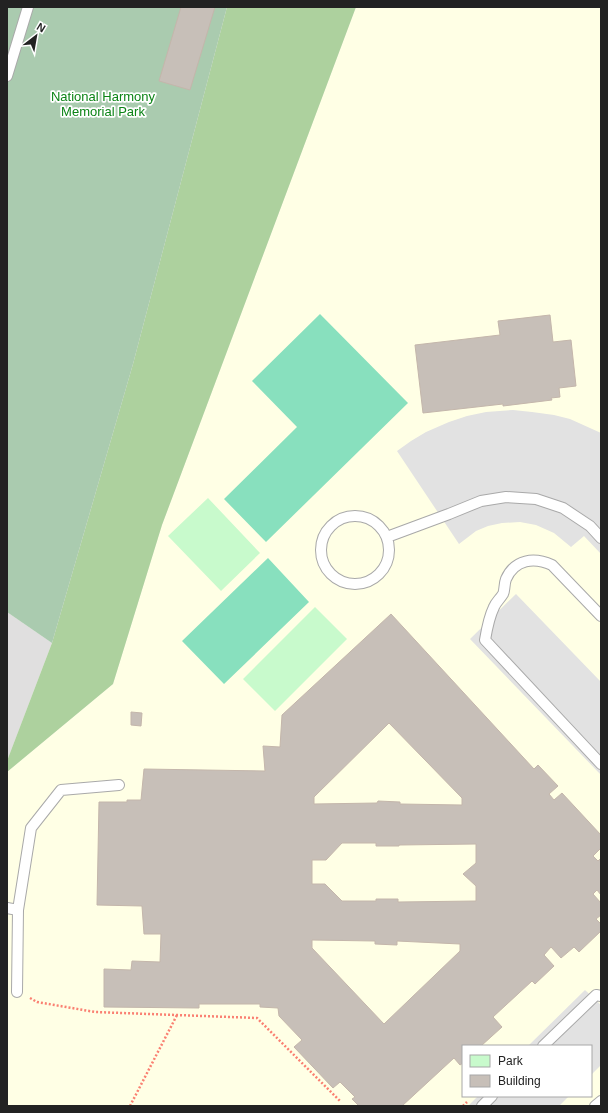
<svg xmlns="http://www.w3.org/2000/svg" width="608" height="1113" font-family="Arial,sans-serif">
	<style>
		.residential { fill: #e0dfdf }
		.education { fill: #ffffe5; fill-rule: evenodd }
		.forest { fill: #add19e }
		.cemetery { fill: #aacbaf }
		.park { fill: #c8facc }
		.pitch { fill: #88e0be }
		.parking { fill: #e2e2e2 }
		.building { fill: #c7bfb8; stroke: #c4b6ab; fill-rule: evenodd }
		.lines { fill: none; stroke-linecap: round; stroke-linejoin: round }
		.service-casing { stroke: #a9a9a9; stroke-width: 12 }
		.path { stroke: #fa8072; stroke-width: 2.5; stroke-dasharray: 2 2; stroke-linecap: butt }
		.service { stroke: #fff; stroke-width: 10 }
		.labels { text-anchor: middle; stroke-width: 3.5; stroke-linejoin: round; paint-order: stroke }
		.park-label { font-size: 13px; fill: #0c8416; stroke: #fff }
	</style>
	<rect width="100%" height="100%" fill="#f2efe9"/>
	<!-- residential -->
	<path class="residential" d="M7,612l45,31 -45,118z"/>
	<!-- education -->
	<path class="education" d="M356,7h245v1099h-594v-334l106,-88 49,-159zM463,1046h128v50h-128z"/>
	<!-- forest -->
	<path class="forest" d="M227,7h129l-194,518 -49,159 -106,88v-11l45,-118 81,-279z"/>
	<!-- cemetery -->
	<path class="cemetery" d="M7,7h220l-94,357 -81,279 -45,-31z"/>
	<!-- park -->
	<path class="park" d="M208,498l52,55 -39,38 -53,-55z
		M315,607l32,32 -72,72 -32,-32z"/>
	<!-- pitch -->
	<path class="pitch" d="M320,314l88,89 -142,139 -42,-43 73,-72 -45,-46z
		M268,558l41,44 -85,82 -42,-43z"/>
	<!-- parking -->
	<path class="parking" d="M513,410l19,2 22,3 16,4 31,14v121l-17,-18 -13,11 -17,-14 -18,-8 -16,-3 -18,1 -14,3 -12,5 -17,13 -62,-93 14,-10 15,-9 23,-10 18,-6 19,-4z
		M516,594l85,88v93l-131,-136z
		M585,990l16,15v60l-10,10v-29h-63z
		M478,1096h91l-10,10h-91z"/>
	<!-- building -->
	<path class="building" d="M181,7h34l-25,83 -31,-9z
		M550,315l3,27 18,-2 5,46 -17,2 1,9 -9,1 1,2 -49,6v-2l-80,9 -8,-68 85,-10 -2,-14z
		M391,614l143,155 4,-4 20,21 -9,8 5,6 8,-7 39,42v13l-8,8 5,5 3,-3v37l-4,-5 -4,4 8,9v12l-5,4 5,5v7l-22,21 -5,-5 -13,11 -10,-11 -7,8 10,11 -19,18 -3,-3 -39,36 9,10 -21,19h-18v17l-3,2 -6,-7 -52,48h-43l-7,-7 3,-2 -15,-15 -7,6 -39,-41 8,-7 -23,-24 -1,-8 -18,-1v-3h-61v4l-95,-1v-38l27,1 1,-9 28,1 1,-28h-17l-2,-28 -45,-1 2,-103h28v-2h14l3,-31 121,2 -2,-25 17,1 2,-32zM389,723l73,75v7l-62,-1v-2l-22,-1 -1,2 -63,1v-7zM342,843h34v3h23v-1l77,-1v19l-13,11 13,12v15l-78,1v-3h-22v2h-34l-17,-17h-13v-24h14zM312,940l63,1v3l22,1v-4l63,3v7l-76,73 -72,-76z
		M131,712l11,1 -1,13 -10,-1z"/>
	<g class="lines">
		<!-- service casing -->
		<g class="service-casing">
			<path id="service" d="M7,76l21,-69
				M321 550a34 34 0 1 1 68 0a34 34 0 1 1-68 0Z
				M387,537l62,-23 32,-13 25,-4 30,2 27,9 27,18 11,12
				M601,616l-49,-51c-18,-8 -37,-6 -46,14 -2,5 -1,11 -3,15 -3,5 -7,8 -9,13 -5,10 -7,21 -9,33l116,124
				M7,908l11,2
				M17,992l1,-82 13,-82 30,-38 58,-5
				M543,1046l53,-51 5,1
				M482,1106l10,-10
				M595,1106l6,-5"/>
		</g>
		<!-- path -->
		<path class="path" d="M30,998l7,4 58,10 162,6 84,84
			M130,1106l47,-91
			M463,1106l4,-4"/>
		<!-- service -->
		<use href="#service" class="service"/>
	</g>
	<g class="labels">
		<!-- park labels -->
		<g class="park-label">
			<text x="103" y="101">National Harmony<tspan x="103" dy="15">Memorial Park</tspan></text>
		</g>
	</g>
	<!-- border -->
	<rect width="608" height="1113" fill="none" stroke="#222222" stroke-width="16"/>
	<!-- legend -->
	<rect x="462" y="1045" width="130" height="52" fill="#ffffff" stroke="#a7a7a7"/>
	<rect x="470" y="1055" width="20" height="12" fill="#c8facc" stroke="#a7a7a7"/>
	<text x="498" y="1065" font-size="12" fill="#222222">Park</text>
	<rect x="470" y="1075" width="20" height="12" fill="#c7bfb8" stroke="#a7a7a7"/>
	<text x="498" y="1085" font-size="12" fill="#222222">Building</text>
	<!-- north arrow -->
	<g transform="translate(36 36) rotate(31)" stroke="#ffffff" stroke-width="3" paint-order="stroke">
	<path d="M0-3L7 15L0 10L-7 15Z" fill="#222222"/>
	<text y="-6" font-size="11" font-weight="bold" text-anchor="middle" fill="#222222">N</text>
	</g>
</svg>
